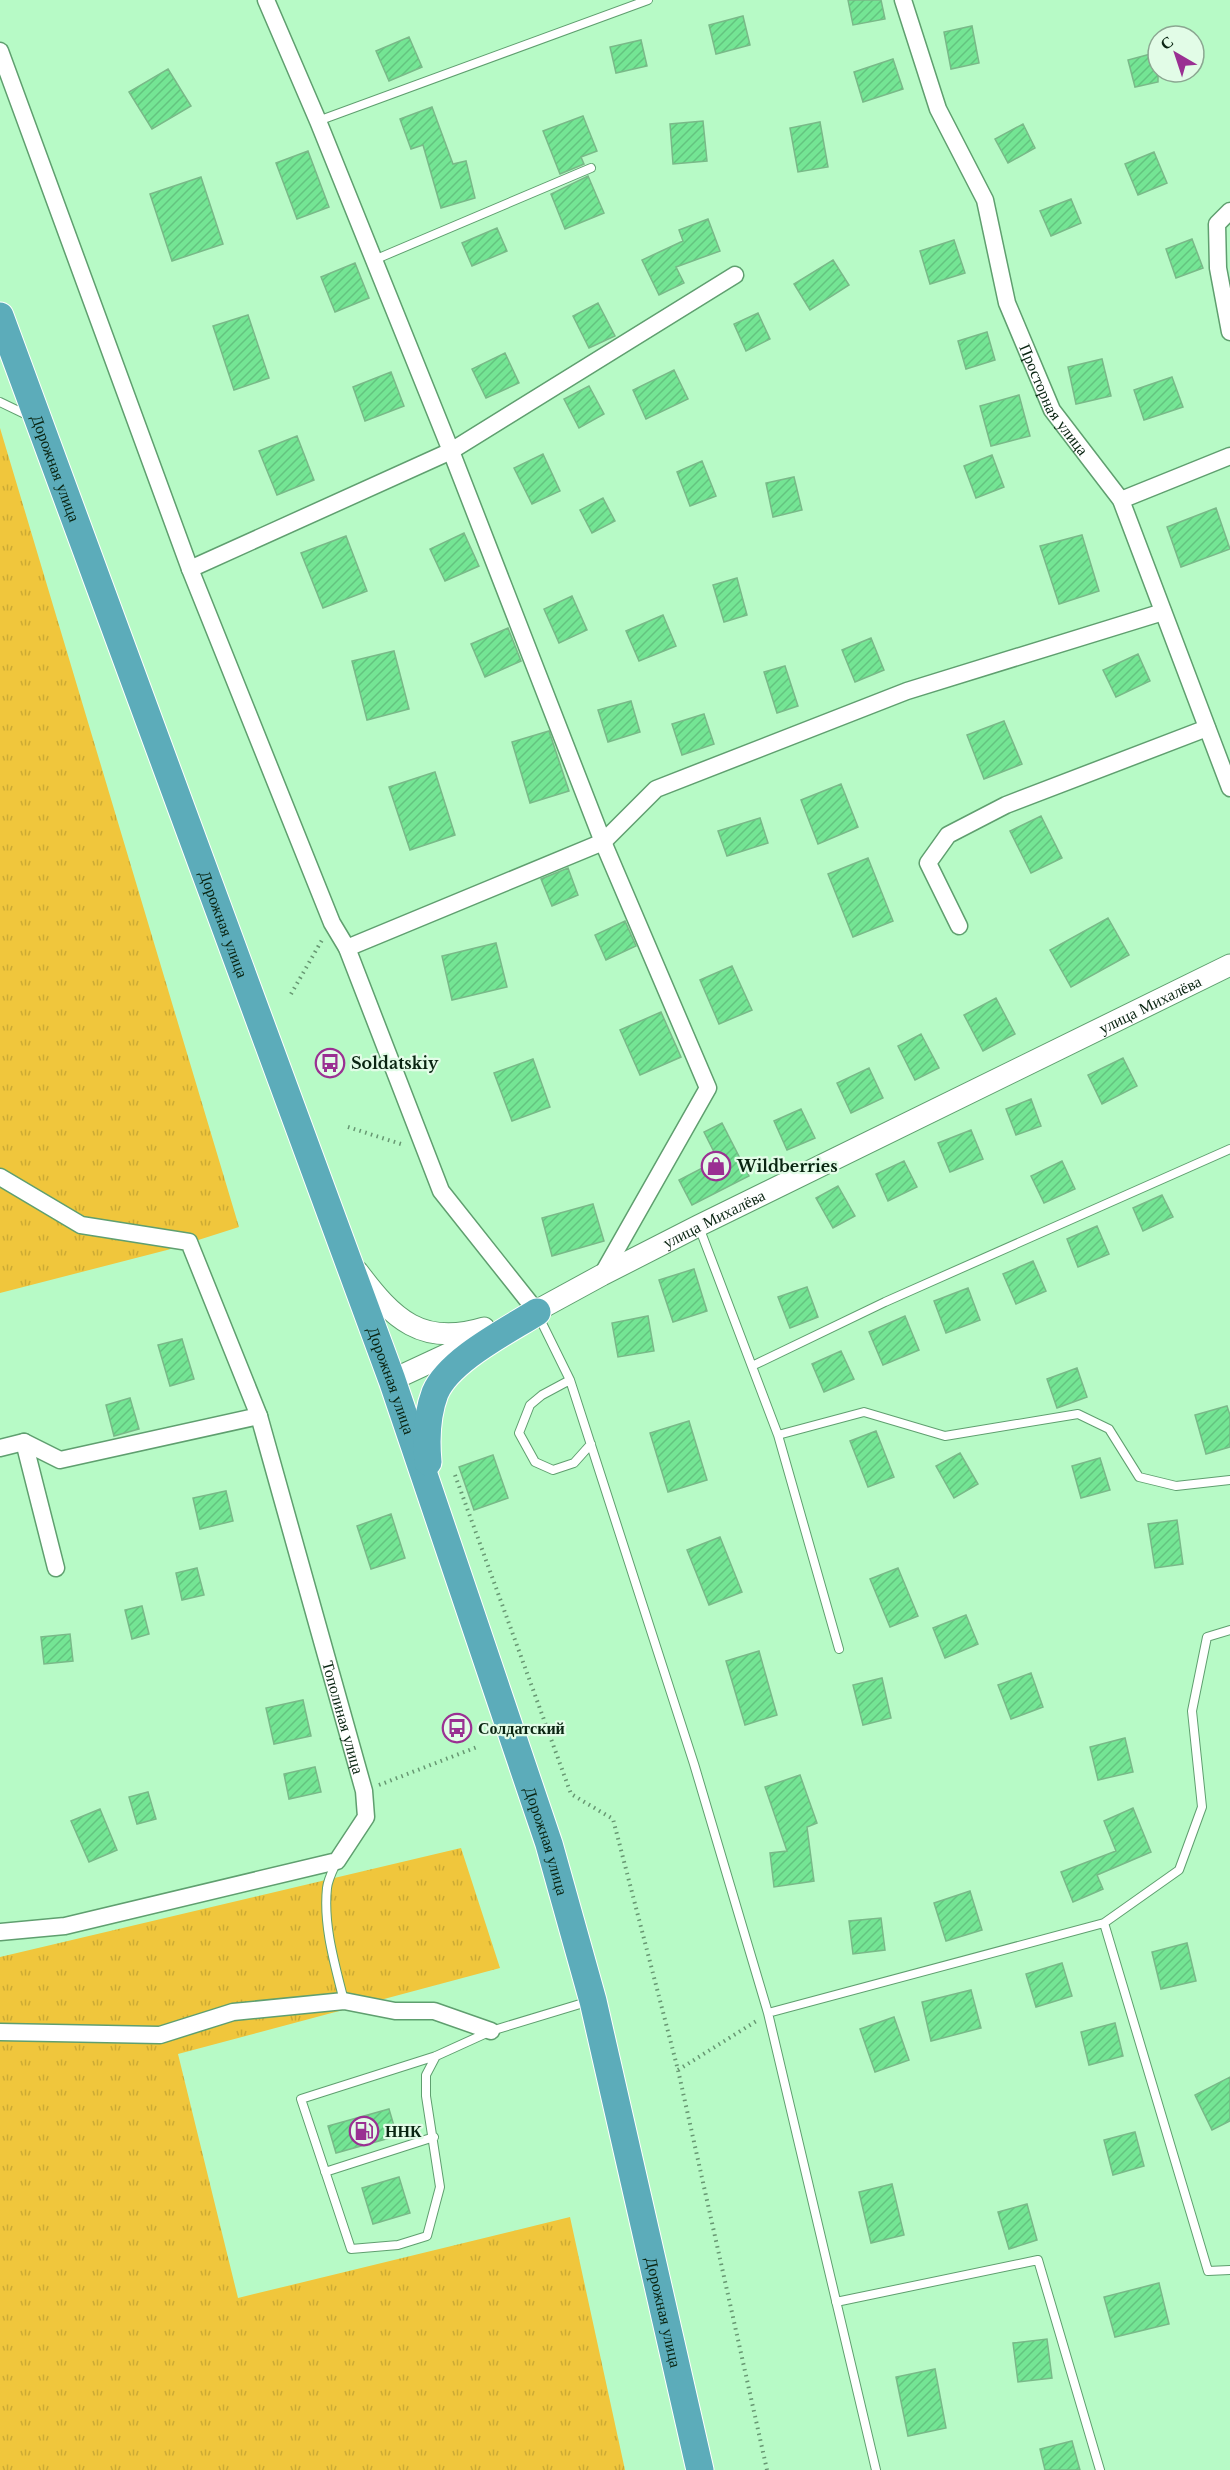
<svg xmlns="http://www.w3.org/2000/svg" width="1230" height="2470" font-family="'Libre Baskerville',serif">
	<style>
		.grass { fill: url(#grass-tufts) }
		.building { fill: url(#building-hatch); stroke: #79b988; stroke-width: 1.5 }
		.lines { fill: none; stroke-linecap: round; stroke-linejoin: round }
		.service-casing { stroke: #5f9f6f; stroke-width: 10 }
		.minor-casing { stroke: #5f9f6f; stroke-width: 19 }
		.tertiary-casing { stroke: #5f9f6f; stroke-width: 23 }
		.trunk-casing { stroke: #fff; stroke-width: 29 }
		.path { stroke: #679772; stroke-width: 4; stroke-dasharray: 1.5 4.5; stroke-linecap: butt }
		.service { stroke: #fff; stroke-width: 8 }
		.minor { stroke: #fff; stroke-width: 16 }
		.tertiary { stroke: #fff; stroke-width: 21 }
		.trunk { stroke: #5cacba; stroke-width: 27 }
		.labels { text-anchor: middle; stroke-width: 4.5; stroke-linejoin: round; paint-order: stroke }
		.street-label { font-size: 16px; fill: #092411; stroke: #e2fce7 }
		.poi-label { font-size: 16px; font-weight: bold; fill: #092411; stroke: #e2fce7; text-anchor: start }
	</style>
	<defs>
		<pattern id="grass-tufts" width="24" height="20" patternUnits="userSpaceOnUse" patternTransform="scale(1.5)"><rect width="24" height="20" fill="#f0c63c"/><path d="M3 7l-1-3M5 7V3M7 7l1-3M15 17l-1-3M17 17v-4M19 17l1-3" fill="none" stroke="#ccaa34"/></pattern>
		<pattern id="building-hatch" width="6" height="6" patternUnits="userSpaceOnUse" patternTransform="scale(1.5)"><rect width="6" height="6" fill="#74e594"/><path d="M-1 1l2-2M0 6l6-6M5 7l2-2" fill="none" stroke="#63c47f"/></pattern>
	</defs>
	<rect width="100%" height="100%" fill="#b7fac6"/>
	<!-- grass -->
	<path class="grass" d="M0,428l239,799 -72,23 -167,43z
		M461,1848l39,120 -322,86 60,244 332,-81 55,253h-625v-513z"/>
	<!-- building -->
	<path class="building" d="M848,0h33l4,19 -32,6z
		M743,16l7,29 -34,9 -7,-29z
		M972,26l7,37 -28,6 -7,-37z
		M409,37l13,30 -33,14 -13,-30z
		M641,40l6,26 -31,7 -6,-26z
		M1158,52v30l-23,5 -7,-27z
		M893,59l10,30 -40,13 -9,-30z
		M168,69l23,37 -39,23 -23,-37z
		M432,107l21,57 13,-3 9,37 -34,10 -18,-63 -12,4 -11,-30z
		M583,116l14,35 -16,6 3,7 -24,10 -17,-43z
		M703,121l4,40 -34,3 -3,-40z
		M820,122l8,45 -30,5 -8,-44z
		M1023,124l12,24 -27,15 -13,-24z
		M308,151l21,56 -32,12 -21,-56z
		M1154,152l13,31 -29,12 -13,-31z
		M588,176l16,37 -39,16 -14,-35z
		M201,177l22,67 -51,17 -22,-67z
		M1071,199l10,24 -30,13 -11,-25z
		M708,219l12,32 -44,16 8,16 -25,12 -17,-35 41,-19 -4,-11z
		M497,228l10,23 -35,15 -10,-23z
		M1192,239l11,29 -27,10 -10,-29z
		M954,240l11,33 -35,11 -10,-33z
		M833,260l16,25 -39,25 -16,-26z
		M355,263l14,35 -34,14 -14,-35z
		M598,303l17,33 -26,12 -16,-32z
		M758,313l12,26 -24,12 -12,-27z
		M248,315l21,63 -35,12 -21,-64z
		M987,332l8,28 -29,9 -8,-28z
		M505,353l14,30 -33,15 -14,-29z
		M1102,359l9,37 -35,8 -8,-37z
		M674,370l14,29 -42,20 -13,-29z
		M391,372l13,34 -39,15 -12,-34z
		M1172,377l11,30 -39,13 -10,-30z
		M589,386l15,28 -25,14 -15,-29z
		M1019,395l11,41 -39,10 -11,-40z
		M297,436l17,44 -37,15 -18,-44z
		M543,454l17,37 -28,13 -18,-36z
		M992,455l12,32 -28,11 -12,-32z
		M702,461l14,35 -26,10 -13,-34z
		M794,477l8,33 -29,7 -7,-34z
		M603,498l12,23 -23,12 -12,-23z
		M1216,508l14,41 -49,18 -14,-40z
		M464,533l15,33 -34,15 -15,-32z
		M1082,535l17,56 -40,13 -19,-58z
		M346,536l21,55 -44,17 -22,-55z
		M737,578l10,37 -23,7 -11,-37z
		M572,596l15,34 -28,13 -15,-34z
		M663,615l13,31 -37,15 -13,-30z
		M508,628l13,33 -36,16 -14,-33z
		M871,638l13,32 -29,12 -13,-32z
		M394,651l15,58 -42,11 -15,-59z
		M1138,654l12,27 -34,16 -13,-27z
		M785,666l13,40 -21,7 -13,-41z
		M631,701l9,31 -32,10 -10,-32z
		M704,714l10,30 -32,11 -10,-31z
		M1004,721l18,43 -38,15 -17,-44z
		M549,731l20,60 -39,12 -18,-61z
		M435,772l20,63 -45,15 -21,-63z
		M841,784l17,43 -40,17 -17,-44z
		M1041,816l21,42 -31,15 -21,-42z
		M760,818l8,25 -41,13 -9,-25z
		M868,858l25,63 -40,16 -25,-63z
		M568,868l10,27 -26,11 -11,-27z
		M1108,918l21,37 -58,32 -21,-37z
		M625,921l11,25 -30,14 -11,-25z
		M496,943l11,44 -55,13 -10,-44z
		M732,966l20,44 -33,14 -19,-44z
		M996,998l19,36 -32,17 -19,-36z
		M661,1012l20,45 -41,18 -20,-45z
		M921,1034l18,34 -24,12 -17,-34z
		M1123,1058l14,28 -35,18 -14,-29z
		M533,1059l17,48 -38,14 -18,-48z
		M869,1068l14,30 -32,15 -14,-30z
		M1031,1099l10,27 -25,9 -10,-26z
		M801,1109l14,29 -28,12 -13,-29z
		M722,1123l27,53 -57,29 -13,-25 39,-20 -14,-28z
		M971,1130l12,29 -33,13 -12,-29z
		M904,1161l13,26 -29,14 -12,-27z
		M1062,1161l13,28 -31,14 -13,-27z
		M838,1186l17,30 -22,12 -17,-30z
		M1162,1195l11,22 -30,14 -10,-23z
		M593,1204l11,37 -52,15 -10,-38z
		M1097,1226l12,28 -31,13 -11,-28z
		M1033,1261l13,30 -30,13 -13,-30z
		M694,1269l13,42 -34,11 -14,-42z
		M807,1287l11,30 -28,11 -12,-31z
		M968,1288l12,32 -34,13 -12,-32z
		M648,1316l6,35 -36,6 -6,-34z
		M905,1316l14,34 -36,15 -14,-33z
		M182,1339l12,40 -24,7 -12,-41z
		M841,1351l13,28 -30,13 -12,-28z
		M1077,1368l10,29 -30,11 -10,-29z
		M130,1398l9,31 -25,7 -8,-31z
		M1227,1406l3,9v32l-24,7 -11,-39z
		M689,1421l18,59 -39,12 -18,-59z
		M876,1431l18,46 -26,10 -18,-46z
		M960,1453l18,31 -24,14 -18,-32z
		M493,1455l15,43 -34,12 -15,-43z
		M1100,1458l10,32 -29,8 -9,-32z
		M226,1491l7,30 -33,8 -7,-31z
		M391,1514l14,44 -34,11 -14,-43z
		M1177,1520l6,44 -28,4 -7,-44z
		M720,1537l22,55 -33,13 -22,-55z
		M197,1568l7,27 -22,5 -6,-27z
		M898,1568l20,48 -28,11 -20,-48z
		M142,1606l7,28 -17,5 -7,-29z
		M966,1615l12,29 -33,14 -12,-30z
		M70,1634l3,27 -29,3 -3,-27z
		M759,1651l18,64 -32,10 -19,-64z
		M1031,1673l12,34 -32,12 -13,-34z
		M882,1678l9,40 -28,7 -10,-40z
		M303,1700l8,36 -37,8 -8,-36z
		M1125,1738l8,34 -35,8 -8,-33z
		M315,1767l6,25 -32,7 -5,-25z
		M800,1775l17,48 -10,4 7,54 -40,6 -4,-34 17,-2 -22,-64z
		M148,1792l8,27 -19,5 -8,-27z
		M1133,1808l18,44 -54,23 6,14 -30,13 -12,-30 55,-21 -12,-30z
		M100,1809l17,41 -28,12 -18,-41z
		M970,1891l12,39 -36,11 -12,-38z
		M881,1918l4,32 -32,4 -4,-33z
		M1187,1943l9,38 -35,8 -9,-37z
		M1062,1963l10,33 -36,11 -10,-33z
		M971,1990l10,38 -50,13 -9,-39z
		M894,2017l15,43 -34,12 -15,-43z
		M1115,2023l8,33 -34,9 -8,-33z
		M1230,2077v44l-18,9 -17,-35z
		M389,2109l8,27 -61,17 -8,-27z
		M1135,2132l9,34 -31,9 -9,-35z
		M399,2177l11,36 -37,11 -11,-36z
		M892,2184l12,51 -33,8 -12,-51z
		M1027,2204l10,36 -28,9 -11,-37z
		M1159,2283l10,41 -54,13 -11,-40z
		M1047,2339l5,39 -34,4 -5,-39z
		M935,2369l11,59 -38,8 -12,-59z
		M1072,2441l8,29h-35l-5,-21z"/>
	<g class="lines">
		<!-- service casing -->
		<g class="service-casing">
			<path id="service" d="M318,121l330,-121
				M374,260l217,-92
				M0,402l29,14
				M699,1227l79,208 61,214
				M538,1315l32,65 124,384 74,249 108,457
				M752,1366l133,-64 345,-153
				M570,1380l-28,15 -12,10 -11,28 16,29 18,8 21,-7 17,-19
				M778,1435l86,-23 81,24 133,-22 31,15 30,48 37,9 54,-6
				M337,1861c-4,9 -9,18 -10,27 -4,38 8,77 17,113
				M1104,1923l75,-53 23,-63 -10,-96 15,-74 23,-7
				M768,2013l336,-90 104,348 22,-1
				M436,2056l-10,19v21l14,91 -13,49 -29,9 -47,4 -50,-150 135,-43 55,-25 99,-30
				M325,2172l109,-35
				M836,2302l202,-42 62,210"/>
		</g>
		<!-- minor casing -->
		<g class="minor-casing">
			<g id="minor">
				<path d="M266,0l52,121 133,330 152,391 105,246 -106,187"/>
				<path id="s1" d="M903,0l35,109 47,91 22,103 45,107 69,90 109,288"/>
				<path d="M0,51l190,518 142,354 15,25 94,243 96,121"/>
				<path d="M1230,211l-13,13 1,44 12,64"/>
				<path d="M1121,500l109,-44"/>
				<path d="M190,569l261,-118 284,-176"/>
				<path d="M959,926l-31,-63 20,-28 58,-30 201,-77"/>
				<path d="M347,948l256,-106 53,-53 251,-98 256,-79"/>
				<path id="s2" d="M0,1177l81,48 108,17 70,174 105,375 2,26 -29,44 -272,65 -65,6"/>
				<path d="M24,1442l32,126"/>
				<path d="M0,1448l24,-6 36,18 199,-44"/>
				<path d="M0,2032l160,3 73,-23 111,-11 51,10h39l57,20"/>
			</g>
		</g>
		<!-- tertiary casing -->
		<g class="tertiary-casing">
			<g id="tertiary">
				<path d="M358,1272c35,47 64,75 126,56"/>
				<path id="s3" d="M525,1317l77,-42 96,-49 532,-261"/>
				<path d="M392,1380l86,-40"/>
			</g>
		</g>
		<!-- trunk casing -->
		<g class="trunk-casing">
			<g id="trunk">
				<path id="s4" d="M0,316l392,1064 157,464 44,157 107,469"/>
				<path d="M428,1462c-2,-22 -1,-48 7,-69 14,-33 72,-62 102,-81"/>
			</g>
		</g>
		<!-- path -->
		<path class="path" d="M291,994l31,-54
			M348,1127l56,18
			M455,1475l116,319 42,25 65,251 89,400
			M379,1785l98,-38
			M678,2070l80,-50"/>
		<!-- service -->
		<use href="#service" class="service"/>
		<!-- minor -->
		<use href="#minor" class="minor"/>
		<!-- tertiary -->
		<use href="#tertiary" class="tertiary"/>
		<!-- trunk -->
		<use href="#trunk" class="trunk"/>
	</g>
	<!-- icons -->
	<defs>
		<g id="bus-ring" transform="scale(1.5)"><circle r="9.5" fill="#e2fce7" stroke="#9a3092" stroke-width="1.5"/><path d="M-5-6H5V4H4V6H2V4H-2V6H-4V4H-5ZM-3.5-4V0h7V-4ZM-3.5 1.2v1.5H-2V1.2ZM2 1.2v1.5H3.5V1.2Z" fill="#9a3092"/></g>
		<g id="shop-ring" transform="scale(1.5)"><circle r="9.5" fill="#e2fce7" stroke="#9a3092" stroke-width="1.5"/><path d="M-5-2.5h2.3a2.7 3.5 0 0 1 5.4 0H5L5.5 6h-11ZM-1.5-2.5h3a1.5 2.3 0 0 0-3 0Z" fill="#9a3092"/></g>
		<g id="fuel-ring" transform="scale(1.5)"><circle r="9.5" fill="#e2fce7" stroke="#9a3092" stroke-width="1.5"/><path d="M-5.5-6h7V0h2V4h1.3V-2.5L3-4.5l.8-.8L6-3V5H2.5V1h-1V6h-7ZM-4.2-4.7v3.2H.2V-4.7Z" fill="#9a3092"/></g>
	</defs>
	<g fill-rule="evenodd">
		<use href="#bus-ring" x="330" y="1063"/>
		<use href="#shop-ring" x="716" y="1166"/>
		<use href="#bus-ring" x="457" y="1728"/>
		<use href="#fuel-ring" x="364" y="2131"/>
	</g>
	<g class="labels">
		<!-- street labels -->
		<g class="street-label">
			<text dy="6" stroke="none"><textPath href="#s1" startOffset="430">Просторная улица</textPath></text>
			<text dy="6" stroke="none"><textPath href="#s4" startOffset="162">Дорожная улица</textPath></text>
			<text dy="6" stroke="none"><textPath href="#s4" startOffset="648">Дорожная улица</textPath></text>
			<text dy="6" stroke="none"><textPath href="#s3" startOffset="699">улица Михалёва</textPath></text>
			<text dy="6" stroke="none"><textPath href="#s3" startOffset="213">улица Михалёва</textPath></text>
			<text dy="6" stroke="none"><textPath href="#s4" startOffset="1134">Дорожная улица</textPath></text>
			<text dy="6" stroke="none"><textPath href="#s2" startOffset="704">Тополиная улица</textPath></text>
			<text dy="6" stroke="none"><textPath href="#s4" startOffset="1620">Дорожная улица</textPath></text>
			<text dy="6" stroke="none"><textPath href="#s4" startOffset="2106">Дорожная улица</textPath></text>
		</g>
		<!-- poi labels -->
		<g class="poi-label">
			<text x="351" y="1069">Soldatskiy</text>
			<text x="737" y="1172">Wildberries</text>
			<text x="478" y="1734">Солдатский</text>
			<text x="385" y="2137">ННК</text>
		</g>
	</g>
	<!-- north arrow -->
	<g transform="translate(1176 54) rotate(321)"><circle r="28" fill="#e2fce7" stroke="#8ba691" stroke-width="1.5"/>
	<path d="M0-4.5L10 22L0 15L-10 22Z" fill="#9a3092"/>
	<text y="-9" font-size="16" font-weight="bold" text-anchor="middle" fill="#092411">С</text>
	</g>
</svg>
